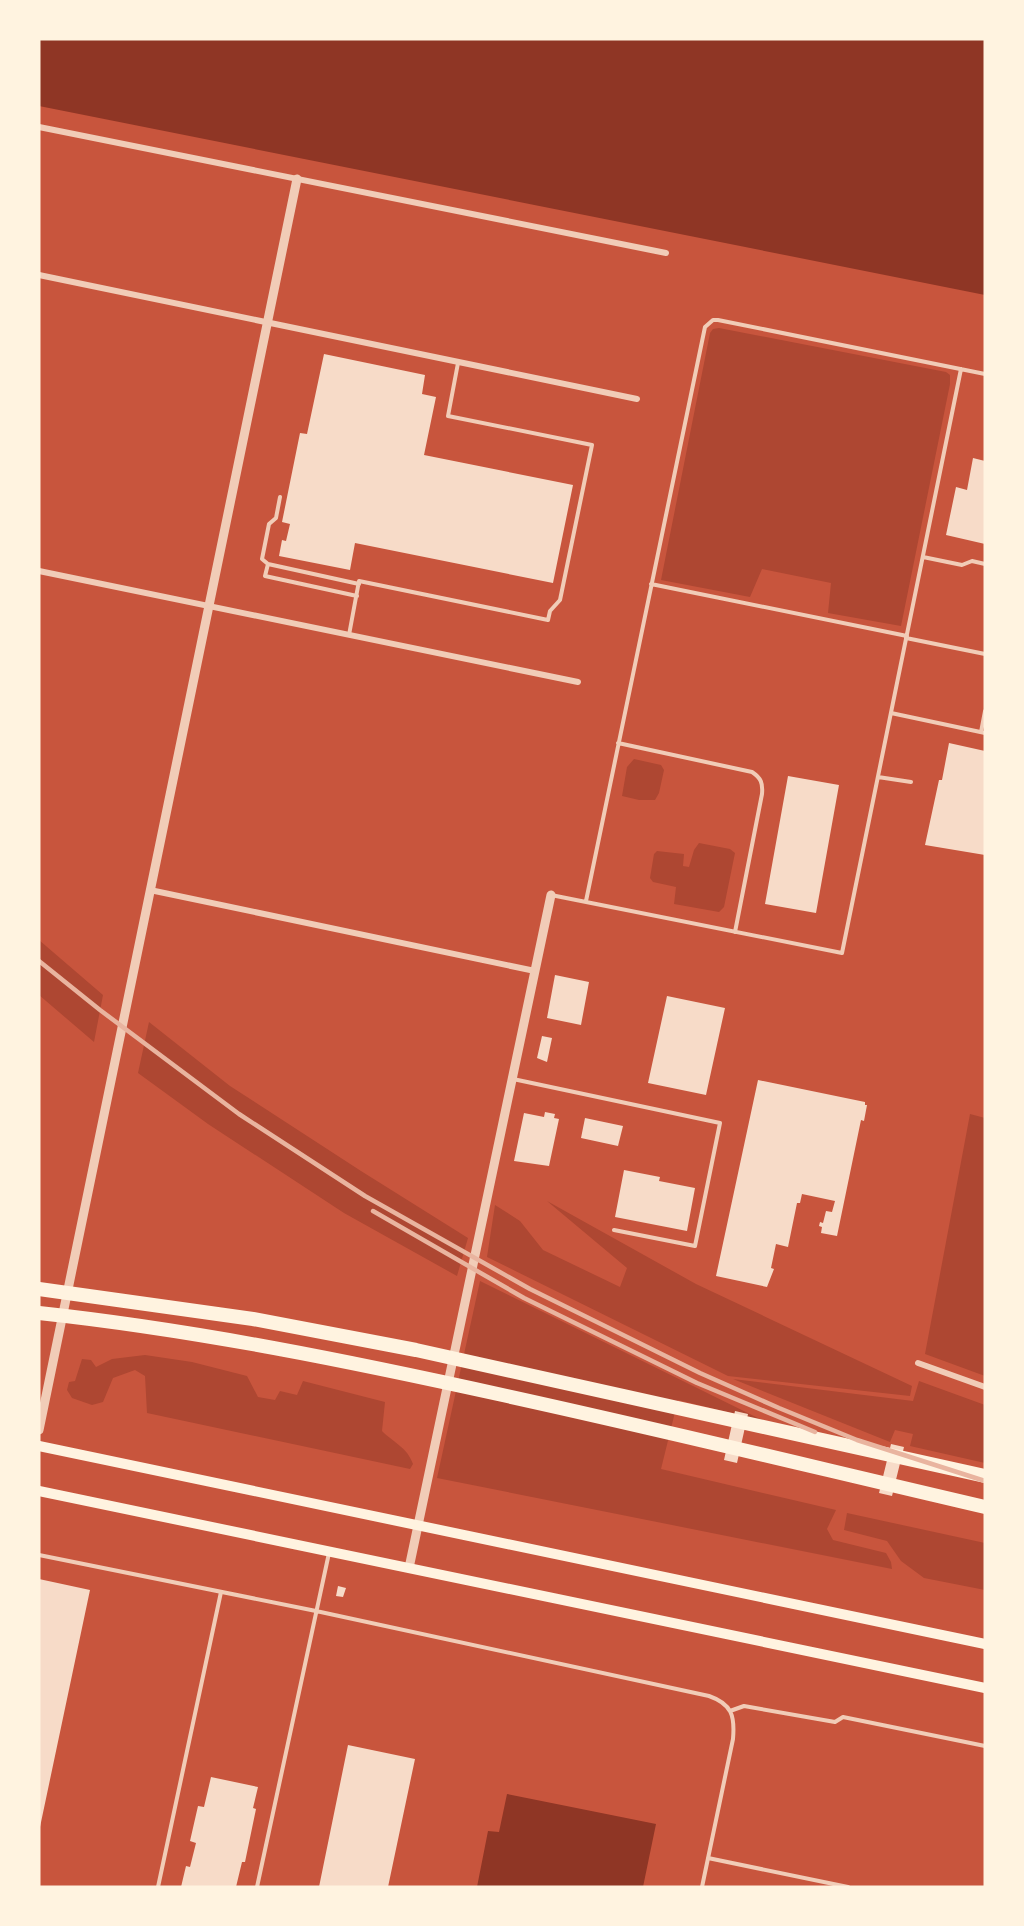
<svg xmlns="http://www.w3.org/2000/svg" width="1024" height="1926" font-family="'Space Grotesk',sans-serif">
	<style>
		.green { fill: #ae4732 }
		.water { fill: #8f3625 }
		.building { fill: #f7dbc8 }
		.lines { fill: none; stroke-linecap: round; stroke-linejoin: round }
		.service { stroke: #f1ccb7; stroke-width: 4 }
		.minor { stroke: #f1ccb7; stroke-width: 6 }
		.tertiary { stroke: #f1ccb7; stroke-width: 9 }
		.secondary { stroke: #fff3e0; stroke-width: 10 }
		.motorway { stroke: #fff3e0; stroke-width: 14 }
		.rail { stroke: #e9b49f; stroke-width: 4.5 }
	</style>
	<rect width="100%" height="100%" fill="#c8553d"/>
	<!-- green -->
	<path class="green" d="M719,328l227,44 4,3v9l-49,242 -73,-13 3,-30 -69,-14 -12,28 -89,-17 49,-247 3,-4z
		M634,759l27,6 3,5 -5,23 -4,7h-16l-17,-4 5,-29z
		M699,843l31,6 5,4 -11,54 -5,5 -45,-8 2,-17 -23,-5 -3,-4 4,-24 3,-3 27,3 -1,12 6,1 5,-17z
		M39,940l64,55 -9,47 -55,-47z
		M149,1022l81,64 131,85 107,67 -11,38 -113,-63 -136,-89 -70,-51z
		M970,1114l15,4v258l-60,-22z
		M547,1201l149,83 216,102 -2,10 -182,-20 -241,-119 8,-52 25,16 23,29 77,37 7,-19z
		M480,1281l284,140 -86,-21 -17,69 175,41 -9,19 6,11 53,13 5,9 1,7 -455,-91z
		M145,1355l47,7 55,14 11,21 17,3 5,-9 17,4 6,-14 82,21 -3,29c12,12 25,16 31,33l-3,5 -263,-56 -2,-37 -10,-6 -22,8 -10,24 -11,3 -20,-7 -5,-8 2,-8 6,-1 7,-22 9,1 5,7 16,-8z
		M733,1379l180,22 6,-20 66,24v58l-75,-17 3,-12 -18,-4 -5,12z
		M847,1513l138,30v47l-61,-12 -23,-17 -14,-20 -43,-11z"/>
	<!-- water -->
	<path class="water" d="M39,39h946v256l-946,-189z
		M507,1794l149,30 -13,63h-166l11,-56 11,1z"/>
	<!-- building -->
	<path class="building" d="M324,354l101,21 -3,19 14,3 -12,58 149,30 -20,98 -198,-40 -5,27 -71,-14 3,-16 4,1 4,-17 -8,-2 18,-89 7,1z
		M973,458l12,3v83l-39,-9 10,-48 11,3z
		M949,743l36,8v104l-60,-10 14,-65h3z
		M788,776l51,9 -23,128 -51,-9z
		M555,975l34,7 -8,43 -34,-7z
		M667,996l58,12 -19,87 -58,-12z
		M542,1036l10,2 -5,24 -10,-4z
		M758,1080l107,22v3h2l-3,16 -3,-1 -24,116 -16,-3 1,-6 -3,-1 1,-4 3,1 3,-12 6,1 3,-11 -33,-7 -2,9h-3l-9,44 -12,-3 -5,24 3,1 -7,18 -51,-11z
		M545,1112l10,2 -1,4 5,1 -10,47 -35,-5 10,-48 20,4z
		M585,1118l38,8 -5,20 -37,-8z
		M624,1170l36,7 -1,4 36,7 -8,43 -72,-14z
		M735,1411l13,3 -11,49 -13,-3z
		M891,1444l13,3 -12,49 -13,-3z
		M39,1579l51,11 -50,237 -1,-1z
		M338,1586l8,2 -3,9 -7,-1z
		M348,1745l67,14 -27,128h-69z
		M211,1777l47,10 -5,21 3,1 -11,53h-3l-6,25h-55l5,-21 4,1 6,-24 -6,-2 8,-35 6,1z"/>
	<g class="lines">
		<!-- service -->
		<path class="service" d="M923,557l39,8 10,-4 13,3
			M268,564l-6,-5 7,-35 7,-6 4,-21
			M651,584l256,52
			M357,596l-92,-20 3,-12 91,20
			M349,635l10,-54 189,39 2,-9 10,-11 32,-155 -144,-29 10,-53
			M906,638l79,16
			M891,713l94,20
			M981,732l4,-21
			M618,743l134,29c9,6 11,11 10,22l-27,138
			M878,777l33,5
			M551,895l291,58 119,-584
			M586,901l119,-574 8,-7h5l267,54
			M513,1079l207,44 -25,123 -81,-16
			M39,1555l277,56 393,85c23,8 26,20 24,43l-31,148
			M730,1711l14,-5 91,16 8,-5 142,29
			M708,1858l140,29
			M158,1887l63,-295
			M257,1887l72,-334"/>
		<!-- minor -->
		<path class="minor" d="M39,127l627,126
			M39,275l598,124
			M39,571l539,111
			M150,890l385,81
			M918,1363l67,24"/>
		<!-- tertiary -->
		<path class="tertiary" d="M39,1430l258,-1251
			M409,1568l142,-673"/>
		<!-- secondary -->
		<path class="secondary" d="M39,1446l946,198
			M39,1491l946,197"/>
		<!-- motorway -->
		<path class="motorway" d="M39,1289l214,30 163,31 569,126
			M39,1313c158,17 314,49 468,83 160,35 319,74 478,111"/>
		<!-- rail -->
		<path class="rail" d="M39,961l61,49 139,104 126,82 165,93 170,84 79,35 78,32 128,41
			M373,1211l151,87 173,85 118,49"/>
	</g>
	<!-- border -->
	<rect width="1024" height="1926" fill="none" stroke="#fff3e0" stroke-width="81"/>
</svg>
